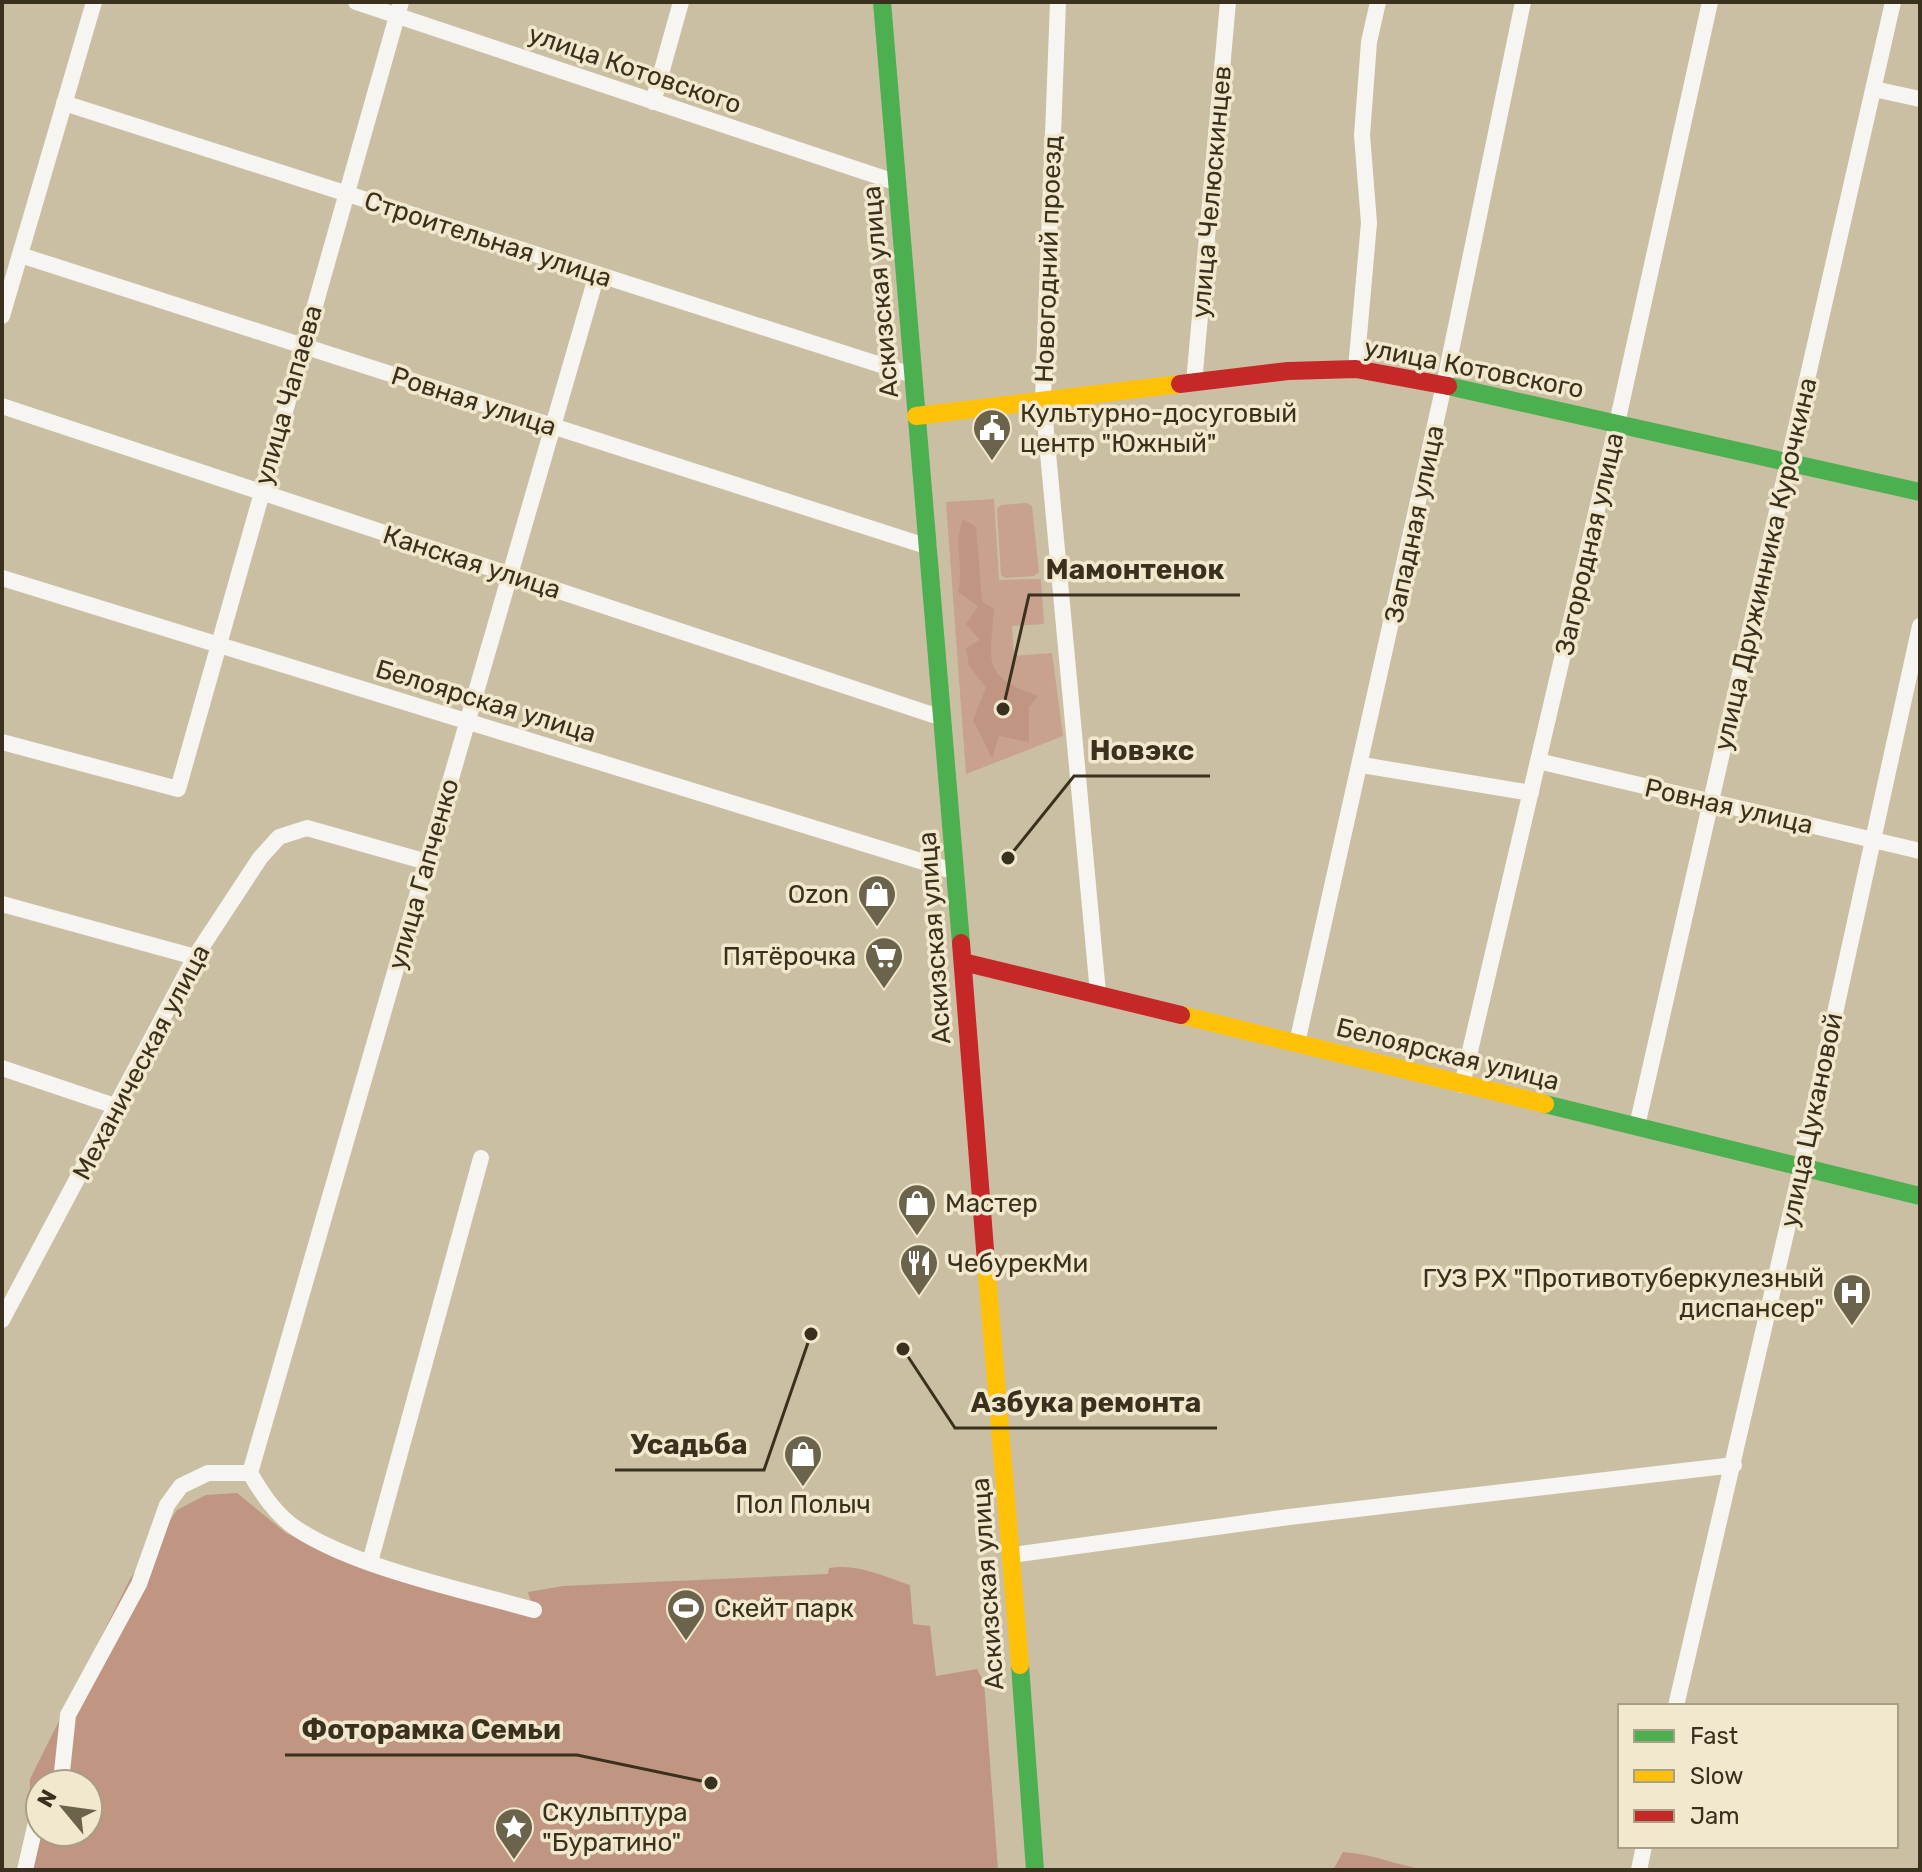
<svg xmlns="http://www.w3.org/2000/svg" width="1922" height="1872" font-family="Rubik,sans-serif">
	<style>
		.green { fill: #c8a18f }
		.forest { fill: #c09582; fill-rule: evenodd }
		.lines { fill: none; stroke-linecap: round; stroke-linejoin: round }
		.street { stroke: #f7f5f1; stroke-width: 16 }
		.fast { stroke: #4caf50; stroke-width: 18 }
		.slow { stroke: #ffc107; stroke-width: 18 }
		.jam { stroke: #c62828; stroke-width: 18 }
		.labels { text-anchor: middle; stroke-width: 7; stroke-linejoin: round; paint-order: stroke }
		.street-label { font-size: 26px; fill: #39311d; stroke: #f2e8ce }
		.poi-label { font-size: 26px; fill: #39311d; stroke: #f2e8ce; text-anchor: start }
		.leader { fill: none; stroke: #39311d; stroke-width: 3 }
		.callout-dot { fill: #39311d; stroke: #f2e8ce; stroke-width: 3 }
		.callout-label { font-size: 28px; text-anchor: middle; font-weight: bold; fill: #39311d; stroke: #f2e8ce; stroke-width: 7; stroke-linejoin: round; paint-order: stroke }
	</style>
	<rect width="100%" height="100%" fill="#cabfa3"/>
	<!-- green -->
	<path class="green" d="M994,499l5,81 42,-1 3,45 -32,2 2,30 38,-3 11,83 -97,38 -20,-272z
		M1027,503l5,3 7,66 -5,4 -29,2 -4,-3 -4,-66 4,-4z"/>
	<!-- forest -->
	<path class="forest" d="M963,519l13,8 6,74 12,8c-4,54 -13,67 44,87l-9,11v35l-30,-6 -7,22 -19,-38 13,-32 -17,-23 -3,-17 14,-8 -14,-16 12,-18 -20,-14c7,-31 -6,-43 5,-73z
		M237,1493l49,40 84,38 165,45 -7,-24 35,-6 265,-12 1,-6c28,-5 54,8 81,17l3,39 17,2 6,50 41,-7 7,13 14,188h-969l1,-91 100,-200 47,-69 29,-15zM40,1784h48v48h-48z
		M1343,1852c31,2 53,13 82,18h-92z"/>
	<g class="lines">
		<!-- street -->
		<path class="street" d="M356,2l542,181
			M1058,2l-15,397 55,594
			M1874,89l46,10
			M653,102l28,-100
			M64,103l848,272
			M20,255l909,292
			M2,316l92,-314
			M1356,369l13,-146 -7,-88 7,-93 9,-40
			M1194,383l34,-381
			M2,406l940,312
			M2,578l954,294
			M2,742l176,47 223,-787
			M1538,761l382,90
			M1362,765l169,28
			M2,904l193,53
			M1297,1043l147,-658 79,-383
			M2,1068l116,39
			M1462,1085l152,-648 96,-435
			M1637,1126l256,-1124
			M2,1320l193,-363 65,-99 19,-21 28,-9 120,34
			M1012,1555l277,-38 445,-52
			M370,1562l111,-404
			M534,1610c-71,-20 -177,-42 -237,-81 -21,-14 -35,-35 -47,-56l347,-1199
			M1676,1706l121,-520 123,-560
			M56,1784l6,-12 6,-57 71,-131 28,-79 14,-19 27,-13h42
			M25,1870l15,-65
			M1639,1870l5,-24"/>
		<!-- fast -->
		<path class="fast" d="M882,2l79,941
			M1448,386l472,106
			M1545,1104l375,92
			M1020,1665l15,205"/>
		<!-- slow -->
		<path class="slow" d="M916,416l264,-32
			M1181,1015l364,89
			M986,1262l34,403"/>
		<!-- jam -->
		<path class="jam" d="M1180,384l108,-13 68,-2 92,17
			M961,943l25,319
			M963,962l218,53"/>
	</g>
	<!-- icons -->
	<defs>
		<g id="civic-pin" transform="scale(2)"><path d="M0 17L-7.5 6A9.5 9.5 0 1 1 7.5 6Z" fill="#6c634c" stroke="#f2e8ce"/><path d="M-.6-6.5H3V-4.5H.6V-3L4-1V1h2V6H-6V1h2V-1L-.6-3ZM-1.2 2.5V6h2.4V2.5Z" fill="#fff"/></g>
		<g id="shop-pin" transform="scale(2)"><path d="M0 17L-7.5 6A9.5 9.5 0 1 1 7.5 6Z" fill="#6c634c" stroke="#f2e8ce"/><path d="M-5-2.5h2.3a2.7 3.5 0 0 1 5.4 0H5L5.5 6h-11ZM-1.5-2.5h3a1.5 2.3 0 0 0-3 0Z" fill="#fff"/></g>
		<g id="supermarket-pin" transform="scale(2)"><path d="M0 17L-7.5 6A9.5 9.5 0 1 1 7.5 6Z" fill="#6c634c" stroke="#f2e8ce"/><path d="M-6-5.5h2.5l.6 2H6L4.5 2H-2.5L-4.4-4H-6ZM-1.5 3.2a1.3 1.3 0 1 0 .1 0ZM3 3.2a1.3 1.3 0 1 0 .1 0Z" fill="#fff"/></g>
		<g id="restaurant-pin" transform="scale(2)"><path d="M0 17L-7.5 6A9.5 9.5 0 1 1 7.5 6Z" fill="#6c634c" stroke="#f2e8ce"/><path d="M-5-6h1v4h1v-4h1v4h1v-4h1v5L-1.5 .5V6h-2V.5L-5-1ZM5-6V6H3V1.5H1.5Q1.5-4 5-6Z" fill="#fff"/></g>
		<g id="hospital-pin" transform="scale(2)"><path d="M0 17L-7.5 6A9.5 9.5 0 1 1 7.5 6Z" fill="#6c634c" stroke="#f2e8ce"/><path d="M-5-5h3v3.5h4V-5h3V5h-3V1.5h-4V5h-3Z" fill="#fff"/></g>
		<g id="stadium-pin" transform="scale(2)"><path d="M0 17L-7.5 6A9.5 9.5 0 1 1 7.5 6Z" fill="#6c634c" stroke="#f2e8ce"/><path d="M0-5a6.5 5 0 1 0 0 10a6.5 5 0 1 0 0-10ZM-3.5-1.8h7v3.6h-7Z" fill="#fff"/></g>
		<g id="sight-pin" transform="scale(2)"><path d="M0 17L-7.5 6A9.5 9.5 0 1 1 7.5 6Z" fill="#6c634c" stroke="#f2e8ce"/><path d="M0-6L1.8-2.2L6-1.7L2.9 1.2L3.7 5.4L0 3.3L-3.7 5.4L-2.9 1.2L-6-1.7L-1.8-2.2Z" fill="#fff"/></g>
	</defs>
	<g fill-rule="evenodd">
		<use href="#civic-pin" x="992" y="428"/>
		<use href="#shop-pin" x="877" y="894"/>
		<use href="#supermarket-pin" x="884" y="956"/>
		<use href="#shop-pin" x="917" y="1203"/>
		<use href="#restaurant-pin" x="919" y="1263"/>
		<use href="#hospital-pin" x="1852" y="1293"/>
		<use href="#shop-pin" x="803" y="1454"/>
		<use href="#stadium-pin" x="686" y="1608"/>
		<use href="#sight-pin" x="514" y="1827"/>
	</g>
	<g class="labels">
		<!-- street labels -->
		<g class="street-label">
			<text transform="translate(635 69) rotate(19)" y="9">улица Котовского</text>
			<text transform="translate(1211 192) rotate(-85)" y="9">улица Челюскинцев</text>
			<text transform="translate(488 239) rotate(18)" y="9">Строительная улица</text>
			<text transform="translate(1048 259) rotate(-88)" y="9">Новогодний проезд</text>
			<text transform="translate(880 292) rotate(-95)" y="9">Аскизская улица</text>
			<text transform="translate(1474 368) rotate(11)" y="9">улица Котовского</text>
			<text transform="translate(288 395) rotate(-74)" y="9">улица Чапаева</text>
			<text transform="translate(474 401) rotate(18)" y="9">Ровная улица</text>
			<text transform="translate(1414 524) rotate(-78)" y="9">Западная улица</text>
			<text transform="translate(1589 544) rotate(-77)" y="9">Загородная улица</text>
			<text transform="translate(472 562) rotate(18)" y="9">Канская улица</text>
			<text transform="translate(1765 564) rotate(-77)" y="9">улица Дружинника Курочкина</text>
			<text transform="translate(486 701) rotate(17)" y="9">Белоярская улица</text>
			<text transform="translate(1729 806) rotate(13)" y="9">Ровная улица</text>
			<text transform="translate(423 874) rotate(-74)" y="9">улица Гапченко</text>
			<text transform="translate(934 938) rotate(-94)" y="9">Аскизская улица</text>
			<text transform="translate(1448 1054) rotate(14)" y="9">Белоярская улица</text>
			<text transform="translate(141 1062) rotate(-62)" y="9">Механическая улица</text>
			<text transform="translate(1811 1120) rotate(-78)" y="9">улица Цукановой</text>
			<text transform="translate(987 1584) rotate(-94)" y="9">Аскизская улица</text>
		</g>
		<!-- poi labels -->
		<g class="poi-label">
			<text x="1020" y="422">Культурно-досуговый<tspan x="1020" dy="30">центр "Южный"</tspan></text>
			<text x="849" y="903" text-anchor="end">Ozon</text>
			<text x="856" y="965" text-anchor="end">Пятёрочка</text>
			<text x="945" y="1212">Мастер</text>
			<text x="947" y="1272">ЧебурекМи</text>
			<text x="1824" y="1287" text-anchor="end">ГУЗ РХ "Противотуберкулезный<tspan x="1824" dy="30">диспансер"</tspan></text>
			<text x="803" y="1513" text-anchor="middle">Пол Полыч</text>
			<text x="714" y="1617">Скейт парк</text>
			<text x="542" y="1821">Скульптура<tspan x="542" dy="30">"Буратино"</tspan></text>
		</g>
	</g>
	<!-- callouts -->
	<path class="leader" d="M1003 709L1029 595H1240M1008 858L1074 776H1210M903 1349L955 1428H1217M811 1334L764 1470H615M711 1783L577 1755H285"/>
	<g class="callout-dot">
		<circle cx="1003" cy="709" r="8"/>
		<circle cx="1008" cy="858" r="8"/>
		<circle cx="903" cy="1349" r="8"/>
		<circle cx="811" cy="1334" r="8"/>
		<circle cx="711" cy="1783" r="8"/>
	</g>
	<g class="callout-label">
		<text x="1135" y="579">Мамонтенок</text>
		<text x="1142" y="760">Новэкс</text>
		<text x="1086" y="1412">Азбука ремонта</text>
		<text x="689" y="1454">Усадьба</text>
		<text x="431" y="1739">Фоторамка Семьи</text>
	</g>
	<!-- border -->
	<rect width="1922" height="1872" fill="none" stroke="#39311d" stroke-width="8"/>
	<!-- legend -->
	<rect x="1618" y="1704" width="280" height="144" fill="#f2e8ce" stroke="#a89f87" stroke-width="2"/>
	<rect x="1634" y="1730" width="40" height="12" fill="#4caf50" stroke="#a89f87" stroke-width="2"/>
	<text x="1690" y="1744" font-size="24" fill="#39311d">Fast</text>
	<rect x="1634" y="1770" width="40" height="12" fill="#ffc107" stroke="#a89f87" stroke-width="2"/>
	<text x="1690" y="1784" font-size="24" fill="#39311d">Slow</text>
	<rect x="1634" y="1810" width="40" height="12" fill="#c62828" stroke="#a89f87" stroke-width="2"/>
	<text x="1690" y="1824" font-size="24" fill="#39311d">Jam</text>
	<!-- north arrow -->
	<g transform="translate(64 1808) rotate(299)"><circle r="38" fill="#f2e8ce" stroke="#a89f87" stroke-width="2"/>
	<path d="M0-6L14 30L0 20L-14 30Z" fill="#6c634c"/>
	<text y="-12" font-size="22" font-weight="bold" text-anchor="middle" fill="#39311d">N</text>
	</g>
</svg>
